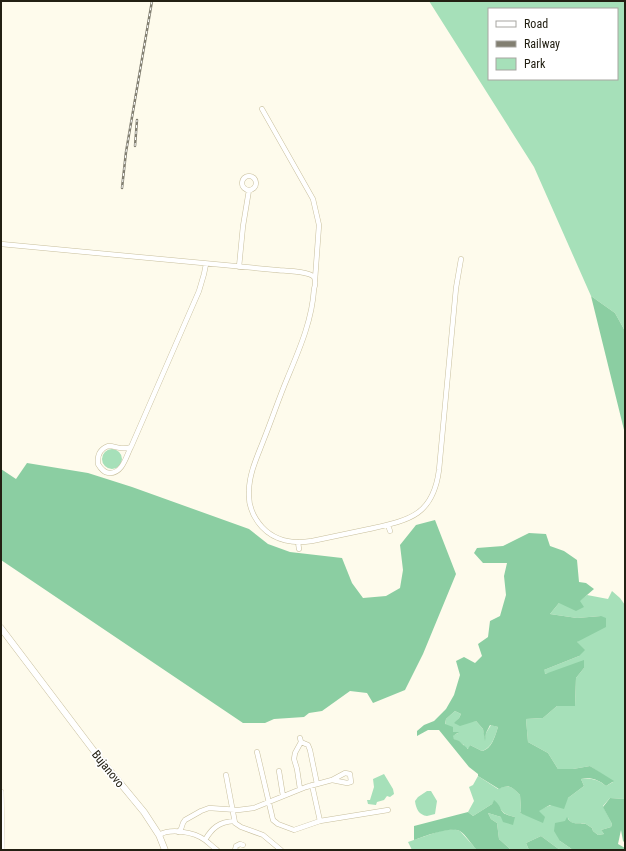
<svg xmlns="http://www.w3.org/2000/svg" width="626" height="851" font-family="'Roboto Condensed',sans-serif">
	<style>
		.green { fill: #a6e0b9; fill-rule: evenodd }
		.forest { fill: #8bcea2; fill-rule: evenodd }
		.lines { fill: none; stroke-linecap: round; stroke-linejoin: round }
		.minor-casing { stroke: #c8bf9d; stroke-width: 5.5 }
		.tertiary-casing { stroke: #c8bf9d; stroke-width: 6 }
		.secondary-casing { stroke: #c8bf9d; stroke-width: 7 }
		.minor { stroke: #fff; stroke-width: 4.5 }
		.tertiary { stroke: #fff; stroke-width: 5.5 }
		.secondary { stroke: #fff; stroke-width: 6 }
		.rail-casing { stroke: #827f71; stroke-width: 2.5 }
		.rail { stroke: #fff; stroke-width: 1; stroke-dasharray: 3; stroke-linecap: butt }
		.labels { text-anchor: middle; stroke-width: 3.5; stroke-linejoin: round; paint-order: stroke }
		.street-label { font-size: 12px; fill: #232013; stroke: #fff }
	</style>
	<rect width="100%" height="100%" fill="#fefbec"/>
	<!-- green -->
	<path class="green" d="M429,1h196v330l-10,-18 -24,-17 -57,-129zM489,9h128v70h-128z
		M102 459a10 10 0 1 1 20 0a10 10 0 1 1-20 0Z
		M612,591l8,7 5,7v194l-15,-1 -7,8 9,18 -1,3 -10,3 3,4 -6,1 -5,-4 -1,-3c-2,-1 -4,-3 -6,-4 -7,-2 -15,2 -18,-6l-8,23 13,9h-13l-19,-14 -15,7 3,7h-18l-12,-11 -2,-16 -6,-4 -3,-6 13,4h14c-17,-4 -11,-7 -21,-16l-2,3 -19,12 -5,-4 6,-11 -5,-14 4,-2 5,-9 20,13c11,-5 14,-2 22,6l1,15 -1,3 7,2 41,-17 16,-12 -3,-7c9,-1 17,0 25,7l7,-4 -23,-16 -17,3h-15l-10,-16 -20,-11 -2,-23 17,-1 14,-12h18l1,-28 8,-10 -40,6v-4l35,-14 -2,-14 24,-26 -24,2 -27,-4 9,-11 20,-2 8,-6 21,4z
		M455,711l6,3 -2,4 -4,5 21,-2 7,8 2,9 1,-5 5,-8 7,2c-3,9 -6,21 -16,24l-12,-6 -1,4 -5,-2v-2l-10,-6 -2,-3 6,-3 -5,-1 -8,-7 1,-6z
		M384,774l9,15 1,5 -4,3 -3,-1 -3,4 -7,2 -1,3 -8,-1 -1,-4h3l4,-13 -1,-8z
		M427,791h4l6,10 -2,13 -8,2c-8,-1 -11,-7 -12,-15l3,-4z
		M454,829l6,2 17,19h-65l-4,-8 32,-11z"/>
	<!-- forest -->
	<path class="forest" d="M591,296l24,17 10,18v103z
		M27,463l61,10 44,14 117,42 19,15 22,8 52,6 10,25 11,15 23,-2 14,-8 3,-18 -3,-25 16,-20 19,-5 21,54 -33,80 -18,36 -32,13 -6,-10 -17,-2 -28,20 -13,2 -5,4 -30,2 -9,4h-22l-242,-163v-91l15,10z
		M529,533l17,1 4,12 14,5 13,9 2,22 7,1 8,6 -14,12 4,6 -8,4 -17,-8 -9,11 27,4 24,-2 5,2v9l-29,15 8,8 -6,6 -35,14 1,4 39,-14v8l-8,10 -1,28h-18l-14,12 -17,1 2,23 20,11 10,16h15l17,-3 24,15 -8,5c-8,-7 -16,-9 -25,-7l3,7 -16,12 -4,11 -14,-4 -11,6 6,6 -2,6 -23,-10 1,-3 -1,-15c-8,-8 -11,-11 -21,-6l-21,-13v-2l-9,-7 -30,-37h-11l-11,6v-5l7,-6 10,-4 12,-12 8,-14 6,-20 -4,-14 8,-4 11,6 7,-7 -4,-12 10,-7 2,-16 10,-5 6,-21 -2,-19 3,-13h-24l-9,-10 3,-5 26,-2zM455,711l6,3 -2,4 -5,5 6,3 16,-5 7,8 2,12 1,-8 4,-8 8,2c-3,9 -6,22 -16,24l-12,-6 -2,4 -9,-8 -5,-2 -1,-3 6,-4h-6v-5l-8,-3 1,-5z
		M610,798l15,1v44l-2,-2 -2,-11 -3,14 7,4v2h-52l-13,-9 -6,-10 1,-8 10,-2 2,-4c4,9 12,5 19,7 2,1 4,3 6,4l1,3 5,4 6,-1 -3,-4 10,-3 1,-3 -9,-17z
		M494,800c11,9 2,13 21,17l-2,8 -10,-3 -2,-5 -13,-4 3,6 6,4 2,16 12,11h-34c-6,-6 -11,-15 -17,-19 -9,-5 -36,5 -46,9v-14l54,-14 5,4 19,-12z
		M541,836l19,14h-31l-3,-7z"/>
	<g class="lines">
		<!-- minor casing -->
		<g class="minor-casing">
			<path id="minor" d="M262,109l51,90 6,26 -4,55
				M242 183a7 7 0 1 1 14 0a7 7 0 1 1-14 0Z
				M1,244l275,26c8,1 32,1 38,7 2,4 1,9 0,12 -2,32 -15,61 -27,90 -8,19 -15,40 -23,60 -6,16 -15,34 -15,52 -1,13 4,26 13,36 13,14 32,17 50,14 19,-4 38,-8 57,-12 40,-9 64,-13 70,-59l17,-182 5,-29
				M239,267l4,-41 6,-36
				M108,446c9,0 14,5 23,1 -5,9 -8,26 -21,26 -6,0 -9,-4 -12,-9 -1,-9 2,-15 10,-18z
				M131,447l68,-156 5,-17 2,-10
				M388,525l2,6
				M298,542l1,7
				M301,742l7,3 2,5 7,34
				M257,752l16,68 5,4 16,6 26,-9 68,-11
				M279,771l4,25
				M226,775l9,48 6,4 22,8 18,15
				M312,785l8,36
				M300,789l-3,-20 -3,-10 1,-6 6,-11 -1,-4
				M178,832l3,-3 2,-6 2,-3 16,-9 8,-3 29,2 16,-2 52,-21 26,-7 13,-7 5,1 1,8 -4,1 -15,-3
				M159,835c12,-7 35,-3 46,5 4,3 8,7 12,10
				M205,840c7,-12 14,-18 29,-19
				M235,850l1,-4 4,-2 3,1"/>
		</g>
		<!-- tertiary casing -->
		<g class="tertiary-casing">
			<path id="tertiary" d="M1,792l1,58"/>
		</g>
		<!-- secondary casing -->
		<g class="secondary-casing">
			<path id="secondary" d="M1,628l96,127 47,57 15,23 6,15"/>
		</g>
		<!-- minor -->
		<use href="#minor" class="minor"/>
		<!-- tertiary -->
		<use href="#tertiary" class="tertiary"/>
		<!-- secondary -->
		<use href="#secondary" class="secondary"/>
		<!-- rail casing -->
		<g class="rail-casing">
			<path id="rail" d="M135,146l2,-26
				M122,188l4,-36 26,-151"/>
		</g>
		<!-- rail -->
		<use href="#rail" class="rail"/>
	</g>
	<g class="labels">
		<!-- street labels -->
		<g class="street-label">
			<text transform="translate(108 769) rotate(51)" y="4">Bujanovo</text>
		</g>
	</g>
	<!-- border -->
	<rect width="626" height="851" fill="none" stroke="#232013" stroke-width="4"/>
	<!-- legend -->
	<rect x="488" y="8" width="130" height="72" fill="#ffffff" stroke="#a7a6a1"/>
	<rect x="496" y="21" width="20" height="6" fill="#ffffff" stroke="#a7a6a1"/>
	<text x="524" y="28" font-size="12" fill="#232013">Road</text>
	<rect x="496" y="41" width="20" height="6" fill="#827f71" stroke="#a7a6a1"/>
	<text x="524" y="48" font-size="12" fill="#232013">Railway</text>
	<rect x="496" y="58" width="20" height="12" fill="#a6e0b9" stroke="#a7a6a1"/>
	<text x="524" y="68" font-size="12" fill="#232013">Park</text>
</svg>
